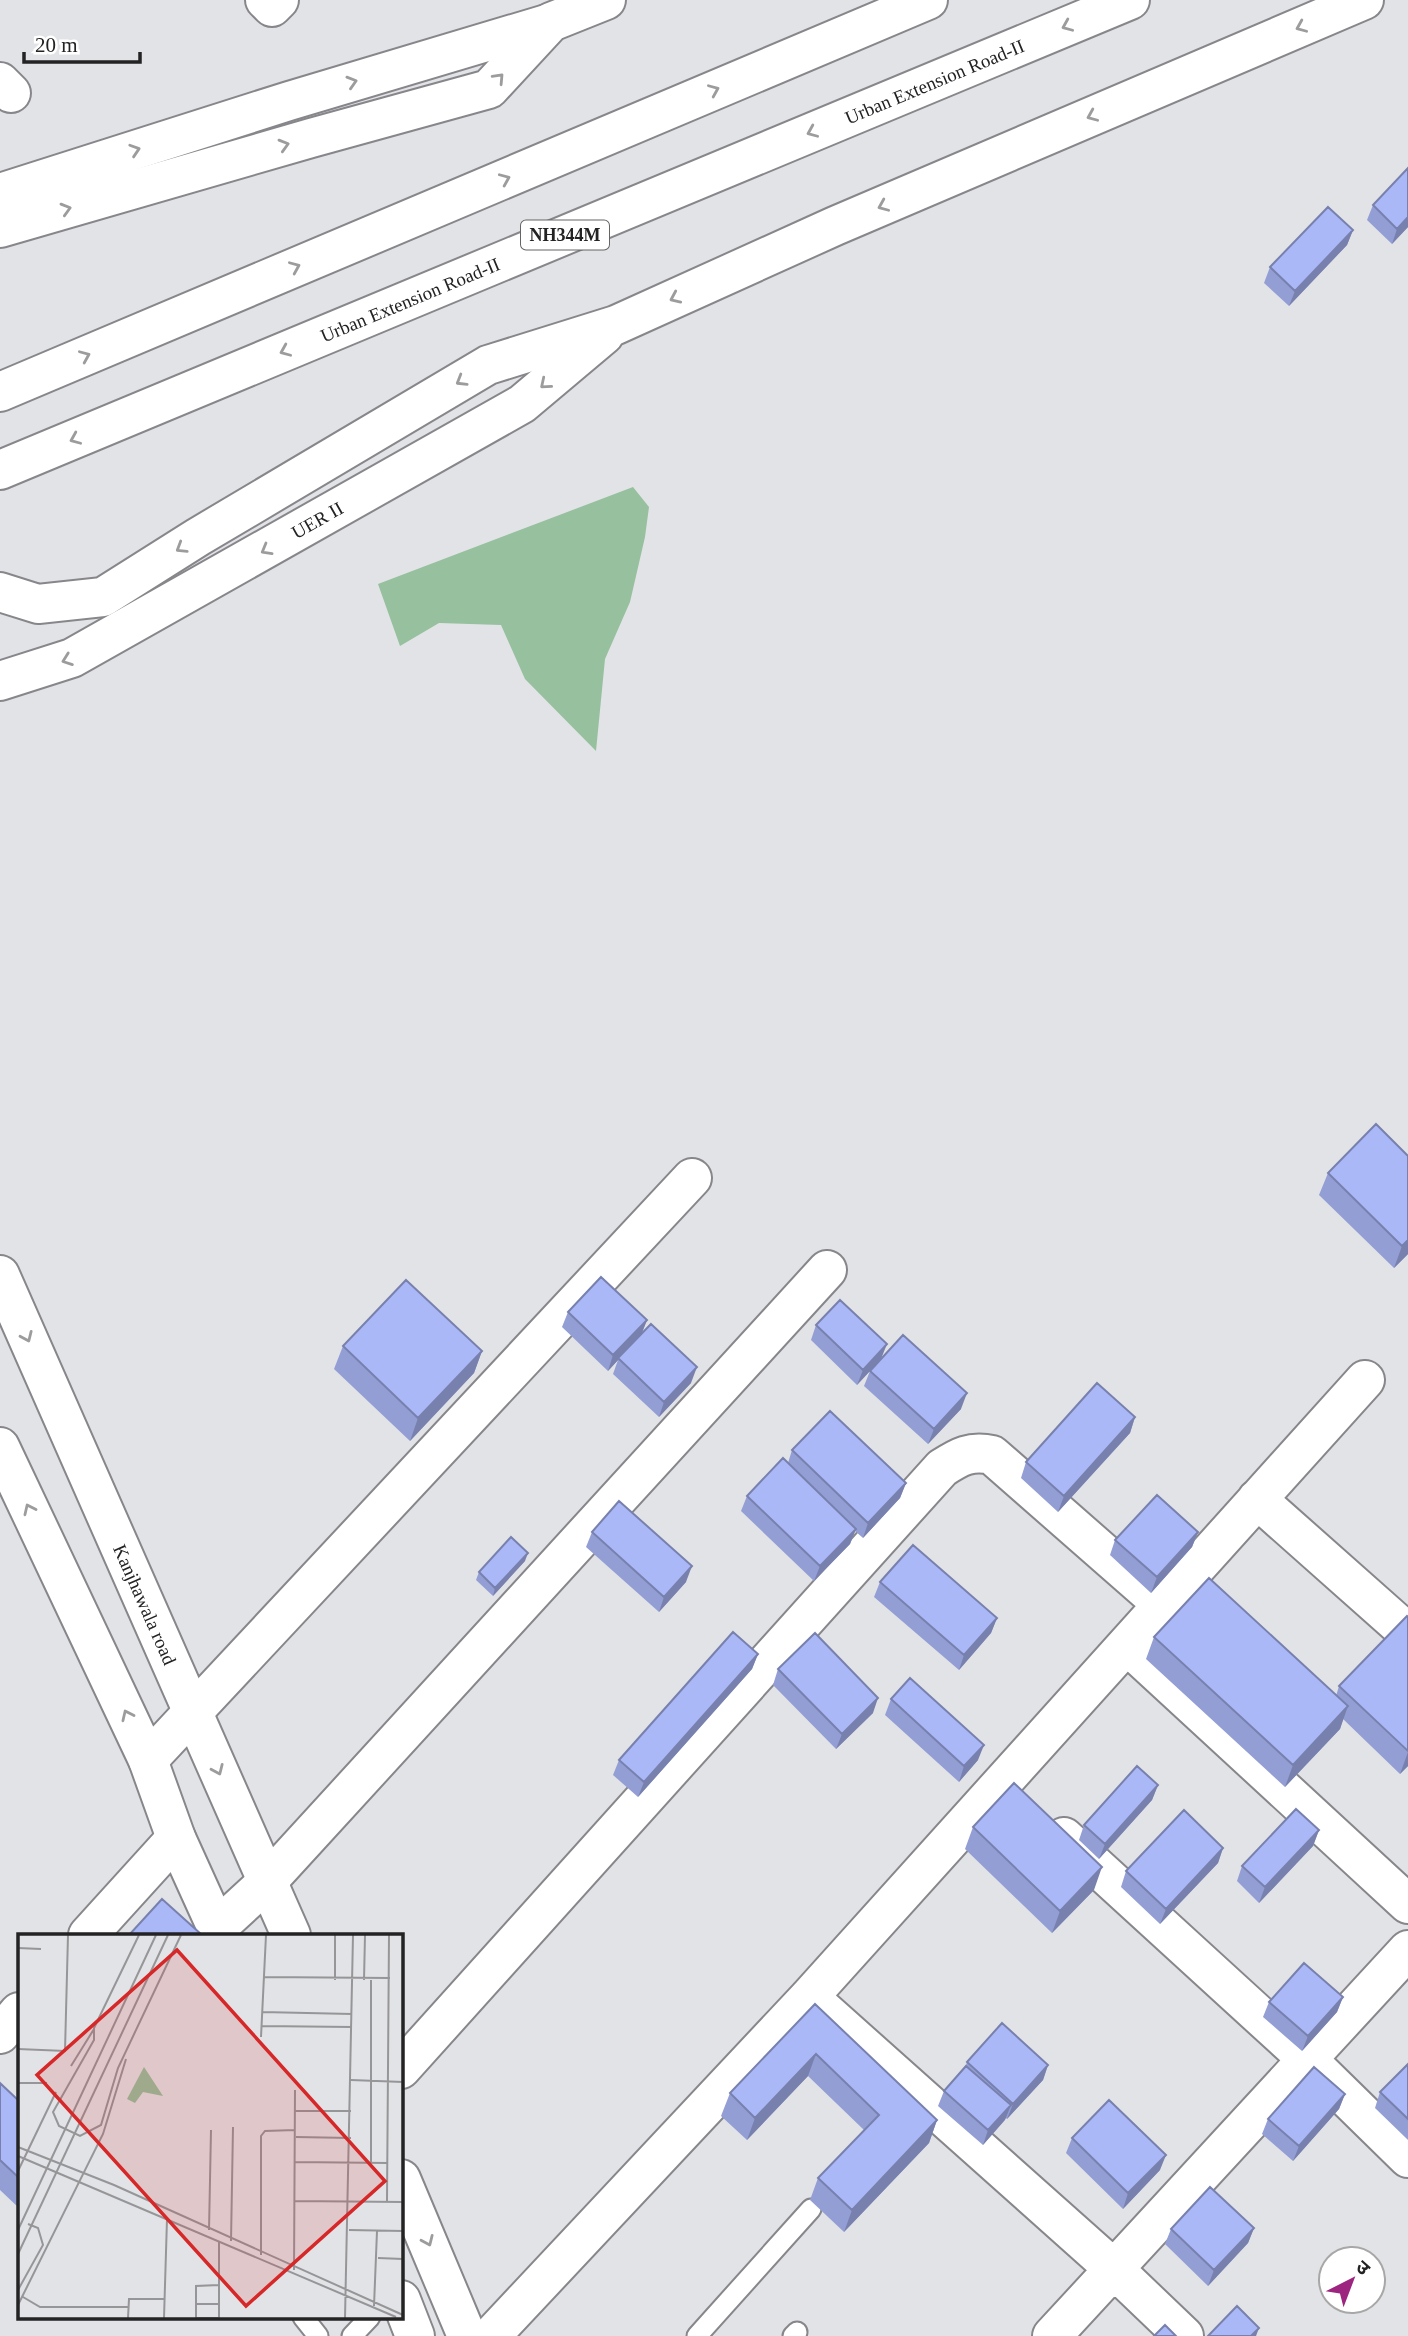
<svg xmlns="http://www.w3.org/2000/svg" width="1408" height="2336" font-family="'Times New Roman','Noto Sans Devanagari',serif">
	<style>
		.green { fill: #96c09e }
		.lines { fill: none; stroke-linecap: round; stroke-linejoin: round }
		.service-casing { stroke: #87878b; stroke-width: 23 }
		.minor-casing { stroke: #87878b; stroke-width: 42 }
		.secondary-casing { stroke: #87878b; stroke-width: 42 }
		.primary-casing { stroke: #87878b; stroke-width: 42 }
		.trunk-casing { stroke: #87878b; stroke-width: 42 }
		.service { stroke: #fff; stroke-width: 19 }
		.minor { stroke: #fff; stroke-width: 38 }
		.secondary { stroke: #fff; stroke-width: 38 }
		.primary { stroke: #fff; stroke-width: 38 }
		.trunk { stroke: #fff; stroke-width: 38 }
		.wall { fill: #939ed5 }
		.shaded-wall { fill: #7881ae }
		.building { fill: #abb8f8; stroke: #7881ae; stroke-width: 2 }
		.oneway { stroke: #9c9c9c }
		.labels { text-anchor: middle; stroke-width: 7; stroke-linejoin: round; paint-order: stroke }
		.shield { fill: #fff; stroke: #656566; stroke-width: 2 }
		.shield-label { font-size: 18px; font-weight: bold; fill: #232324 }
		.street-label { font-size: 19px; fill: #232324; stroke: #fff }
		.inset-road { fill: none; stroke: #969698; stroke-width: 2 }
		.view { fill: #d62828; fill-opacity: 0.15; stroke: #d62828; stroke-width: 3.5 }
		.inset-edge { fill: none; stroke: #232324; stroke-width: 3.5 }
	</style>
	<rect width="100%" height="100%" fill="#e2e3e6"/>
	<!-- green -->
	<path class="green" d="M633,487l16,20 -4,30 -15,65 -25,57 -9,92 -71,-72 -24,-54 -62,-2 -39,23 -22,-62z"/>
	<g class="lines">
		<!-- service casing -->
		<g class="service-casing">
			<path id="service" d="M303,2317l15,19
				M352,2336l18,-19
				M697,2336l114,-127
				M793,2336l4,-4"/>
		</g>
		<!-- minor casing -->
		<g class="minor-casing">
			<path id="minor" d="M265,0l7,7 7,-7
				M0,82l11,11
				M1257,1499l151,134
				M1127,1645l281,259
				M148,1760l544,-582
				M1064,1837l244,223 100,98
				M217,1928l49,-45 561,-613
				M88,1935l88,-97
				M809,1997l305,272 70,67
				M0,2034l19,-22
				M401,2069l541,-601c17,-11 29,-18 50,-13l170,149
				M491,2336l318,-339 556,-617
				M1052,2336l356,-386"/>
		</g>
		<!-- secondary casing -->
		<g class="secondary-casing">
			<g id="secondary">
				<path id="s1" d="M0,1275l291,660"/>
				<path d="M0,1447l148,313 28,78 44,97"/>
				<path d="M401,2179l66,157"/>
				<path d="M401,2300l14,36"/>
			</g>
		</g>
		<!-- primary casing -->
		<g class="primary-casing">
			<g id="primary">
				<path d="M0,193l289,-92 261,-78"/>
				<path d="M0,228l311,-90 178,-49 62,-67 55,-22"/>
				<path d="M0,592l38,12 65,-7 95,-60 290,-172 128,-40 219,-99 529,-226"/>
				<path id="s2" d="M0,681l72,-23 450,-254 82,-69"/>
			</g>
		</g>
		<!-- trunk casing -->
		<g class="trunk-casing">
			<g id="trunk">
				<path d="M0,392l928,-392"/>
				<path id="s3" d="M0,470l1130,-470"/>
			</g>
		</g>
		<!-- service -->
		<use href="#service" class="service"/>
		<!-- minor -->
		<use href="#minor" class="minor"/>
		<!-- secondary -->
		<use href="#secondary" class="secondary"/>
		<!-- primary -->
		<use href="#primary" class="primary"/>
		<!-- trunk -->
		<use href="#trunk" class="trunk"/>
	</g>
	<!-- wall -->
	<path class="wall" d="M1373,205l35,22 -16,17 -25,-24z
		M1353,230l-6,15 -58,61 -25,-23 6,-16z
		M1376,1124l32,130 -14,14 -75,-73 9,-22z
		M568,1312l79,8 -5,13 49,50 -32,34 -46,-43 5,-14 -10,11 -46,-44z
		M816,1325l65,33 80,51 -33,35 -64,-58 6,-15 -13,14 -46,-45z
		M343,1346l139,5 -8,22 -64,68 -76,-72z
		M1135,1417l-5,16 -72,79 -37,-34 5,-16z
		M792,1450l114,33 -6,15 -37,40 -8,-7 -5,13 -36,37 -73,-70 6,-15 41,-33z
		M592,1532l94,50 -27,30 -73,-65z
		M1198,1532l-6,15 -41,46 -41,-38 5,-15z
		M525,1561l-32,35 -17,-16 3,-8z
		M880,1582l117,36 -6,15 -32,37 -85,-73z
		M1408,1617v149l-8,8 -57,-55 -3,10 -55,58 -139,-128 8,-22 182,59 3,-10z
		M758,1654l-6,15 -114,128 -25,-22 6,-15z
		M778,1669l95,44 -37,36 -63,-64z
		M891,1699l87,61 -19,22 -74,-67z
		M1158,1785l-6,15 -53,59 -20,-19 5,-15z
		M973,1827l121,63 -42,43 -87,-84z
		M1319,1830l-6,16 -54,57 -22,-22 5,-15z
		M1223,1848l-5,15 -58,61 -39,-37 5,-16z
		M1343,1997l-6,15 -35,39 -39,-34 6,-15z
		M815,2004l122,116 -8,23 -85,89 -34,-32 8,-22 46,-48 -56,-54 -61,64 -26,-24 9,-23z
		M967,2062l81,3 -5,15 -36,39 -1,-1 -23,27 -45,-39 6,-15 21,-23z
		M1408,2064v76l-33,-32 5,-16z
		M0,2083l19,18v107l-19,-18z
		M1345,2094l-6,15 -46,52 -31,-27 6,-15z
		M1072,2138l88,32 -37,39 -57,-56z
		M1254,2228l-6,15 -40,43 -43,-42 6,-15z"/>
	<!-- shaded-wall -->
	<path class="shaded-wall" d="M1408,217v10l-16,17 5,-15z
		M1353,230l-6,15 -58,61 6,-15z
		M1408,1240v14l-14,14 8,-22z
		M647,1320l-6,15 -33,36 5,-16z
		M887,1344l-6,15 -24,26 6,-15z
		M482,1351l-8,22 -64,68 8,-23z
		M697,1367l-6,16 -32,34 5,-15z
		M967,1393l-6,16 -33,35 6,-15z
		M1135,1417l-5,16 -72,79 6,-16z
		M906,1483l-6,15 -37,40 5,-15z
		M856,1529l-6,15 -36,37 6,-15z
		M1198,1532l-6,15 -41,46 6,-16z
		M528,1553l-3,8 -32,35 2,-8z
		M692,1566l-6,16 -27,30 5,-15z
		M997,1618l-6,15 -32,37 5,-15z
		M758,1654l-6,15 -114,128 6,-15z
		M878,1698l-5,15 -37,36 6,-15z
		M1348,1706l-8,23 -55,58 8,-22z
		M984,1745l-6,15 -19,22 5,-16z
		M1408,1752v14l-8,8z
		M1158,1785l-6,15 -53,59 6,-15z
		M1319,1830l-6,16 -54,57 6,-16z
		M1223,1848l-5,15 -58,61 6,-15z
		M1102,1867l-8,23 -42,43 8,-22z
		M1343,1997l-6,15 -35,39 6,-15z
		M816,2054l-8,22 -61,64 8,-22z
		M1048,2065l-5,15 -36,39 6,-15z
		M1345,2094l-6,15 -46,52 6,-15z
		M1011,2105l-6,15 -22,25 5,-15z
		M937,2120l-8,23 -85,89 8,-22z
		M1166,2155l-6,15 -37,39 5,-16z
		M1254,2228l-6,15 -40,43 6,-16z
		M1259,2328l-3,8h-5z"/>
	<!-- building -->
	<path class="building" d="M1408,168v49l-11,12 -24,-24z
		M1328,207l25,23 -58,61 -25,-24z
		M1376,1124l32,32v84l-6,6 -74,-73z
		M601,1277l46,43 -34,35 -45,-43z
		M406,1280l76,71 -64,67 -75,-72z
		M840,1300l47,44 -24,26 -47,-45z
		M651,1324l46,43 -33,35 -46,-44z
		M903,1335l64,58 -33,36 -64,-58z
		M1097,1383l38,34 -71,79 -38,-34z
		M830,1411l76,72 -38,40 -76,-73z
		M783,1458l73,71 -36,37 -73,-70z
		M1157,1495l41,37 -41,45 -42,-37z
		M619,1501l73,65 -28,31 -72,-65z
		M511,1537l17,16 -33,35 -16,-16z
		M913,1545l84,73 -33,37 -84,-73z
		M1209,1578l139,128 -55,59 -139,-128z
		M1407,1616l1,1v134l-69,-65z
		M733,1632l25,22 -114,128 -25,-22z
		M815,1633l63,65 -36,36 -64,-65z
		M910,1678l74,67 -20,21 -73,-67z
		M1137,1766l21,19 -53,59 -21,-19z
		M1014,1783l88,84 -42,44 -87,-84z
		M1296,1809l23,21 -54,57 -23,-21z
		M1184,1810l39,38 -57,61 -40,-38z
		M162,1899l40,36h-73z
		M1304,1963l39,34 -35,39 -39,-34z
		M815,2004l122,116 -85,90 -34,-32 61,-63 -63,-61 -61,64 -25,-25z
		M1002,2023l46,42 -35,39 -46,-42z
		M1408,2064v55l-28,-27z
		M966,2066l45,39 -23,25 -44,-39z
		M1314,2067l31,27 -46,52 -31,-27z
		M0,2083l19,18v77l-19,-18z
		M1109,2100l57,55 -38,38 -56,-55z
		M1210,2187l44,41 -40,42 -43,-41z
		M1237,2306l22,22 -8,8h-43z
		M1165,2325l11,11h-22z"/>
	<!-- one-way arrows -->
	<defs><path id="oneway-chevron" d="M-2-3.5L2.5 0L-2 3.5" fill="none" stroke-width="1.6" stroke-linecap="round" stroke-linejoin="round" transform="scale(1.75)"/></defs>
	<g class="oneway">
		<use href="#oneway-chevron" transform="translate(1067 26) rotate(157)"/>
		<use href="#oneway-chevron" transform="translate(1301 27) rotate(157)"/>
		<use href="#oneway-chevron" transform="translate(499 78) rotate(-47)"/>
		<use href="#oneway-chevron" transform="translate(352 82) rotate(-17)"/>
		<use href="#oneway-chevron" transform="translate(714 90) rotate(-23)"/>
		<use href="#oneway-chevron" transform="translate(1092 116) rotate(157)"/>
		<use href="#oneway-chevron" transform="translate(812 132) rotate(157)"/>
		<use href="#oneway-chevron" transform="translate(284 145) rotate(-16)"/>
		<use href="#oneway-chevron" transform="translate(135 150) rotate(-18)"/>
		<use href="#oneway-chevron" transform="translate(505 179) rotate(-23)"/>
		<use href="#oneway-chevron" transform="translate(883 206) rotate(157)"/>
		<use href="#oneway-chevron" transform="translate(66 209) rotate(-16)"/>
		<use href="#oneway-chevron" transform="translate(295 267) rotate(-23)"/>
		<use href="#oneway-chevron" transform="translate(675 298) rotate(156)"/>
		<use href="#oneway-chevron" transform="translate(285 351) rotate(157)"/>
		<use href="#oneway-chevron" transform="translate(85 356) rotate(-23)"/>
		<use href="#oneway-chevron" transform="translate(461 381) rotate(149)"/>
		<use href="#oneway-chevron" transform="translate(545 384) rotate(140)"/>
		<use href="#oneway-chevron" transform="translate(75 439) rotate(157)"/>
		<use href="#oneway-chevron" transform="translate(181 548) rotate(148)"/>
		<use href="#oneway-chevron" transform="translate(266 550) rotate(150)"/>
		<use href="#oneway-chevron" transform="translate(67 660) rotate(160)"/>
		<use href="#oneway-chevron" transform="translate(27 1337) rotate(66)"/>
		<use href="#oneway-chevron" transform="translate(29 1509) rotate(-115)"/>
		<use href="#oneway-chevron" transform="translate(127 1715) rotate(-115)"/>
		<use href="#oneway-chevron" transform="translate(218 1770) rotate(66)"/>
		<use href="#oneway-chevron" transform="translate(428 2241) rotate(66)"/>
	</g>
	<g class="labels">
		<!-- shield labels -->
		<rect class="shield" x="521" y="220.5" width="88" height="29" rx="5"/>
		<g class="shield-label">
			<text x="565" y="241">NH344M</text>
		</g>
		<!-- street labels -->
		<g class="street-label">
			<text dy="7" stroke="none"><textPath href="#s3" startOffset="1012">Urban Extension Road-II</textPath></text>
			<text dy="7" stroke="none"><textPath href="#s3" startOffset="444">Urban Extension Road-II</textPath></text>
			<text dy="7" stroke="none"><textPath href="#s2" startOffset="357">UER II</textPath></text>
			<text dy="7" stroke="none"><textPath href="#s1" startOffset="360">Kanjhawala road</textPath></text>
		</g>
	</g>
	<!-- overview -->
	<g transform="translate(18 1934)">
		<rect width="385" height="385" fill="#e2e3e6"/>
		<path d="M126,133l19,29 -20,-4 -8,11 -8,-4z" fill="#96c09e"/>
		<path class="inset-road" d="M121,1l-45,93v12l-41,72 6,14 21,10 21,-11 17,-57 63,-133M0,14l23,1M245,43l127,1M317,46v-45M346,46l1,-45M244,78l90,2M243,92l91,1M243,103l5,-102M0,115l47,2 3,-116M53,132l23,-37M333,146l52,2M0,149h29M277,177h56M278,203l55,1M0,213l96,38 289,130M0,222l378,161M277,228l93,1M353,229v-183M0,237l38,-79M277,267l108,1M369,267l2,-266M0,296l138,-295M191,296l2,-100M331,296l54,1M201,307v77M213,307l2,-114M0,320l150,-319M243,321v-119l4,-5 30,-1M360,324l25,1M276,336l1,-180M0,356l25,-45 -5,-17 -10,-4M5,363l17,10h88M178,370h23M0,371l85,-171 23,-75M356,372l3,-75M110,384l1,-19h35M146,384l3,-99M178,384v-32l23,-1M178,384h23M327,384l8,-383"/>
		<path class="view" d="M159,16l208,231 -139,125 -209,-231z"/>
		<rect width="385" height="385" class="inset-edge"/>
	</g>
	<!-- north arrow -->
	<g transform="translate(1352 2280) rotate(42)"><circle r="33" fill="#ffffff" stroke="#a7a7a7" stroke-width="2"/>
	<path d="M0-5L12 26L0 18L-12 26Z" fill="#9c257f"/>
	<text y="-10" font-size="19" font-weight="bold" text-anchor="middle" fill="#232324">उ</text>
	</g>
	<!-- scale -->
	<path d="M24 52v10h116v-10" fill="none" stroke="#232324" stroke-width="3.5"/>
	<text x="35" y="52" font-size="21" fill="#232324" stroke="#ffffff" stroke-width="5" paint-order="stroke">20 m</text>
</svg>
